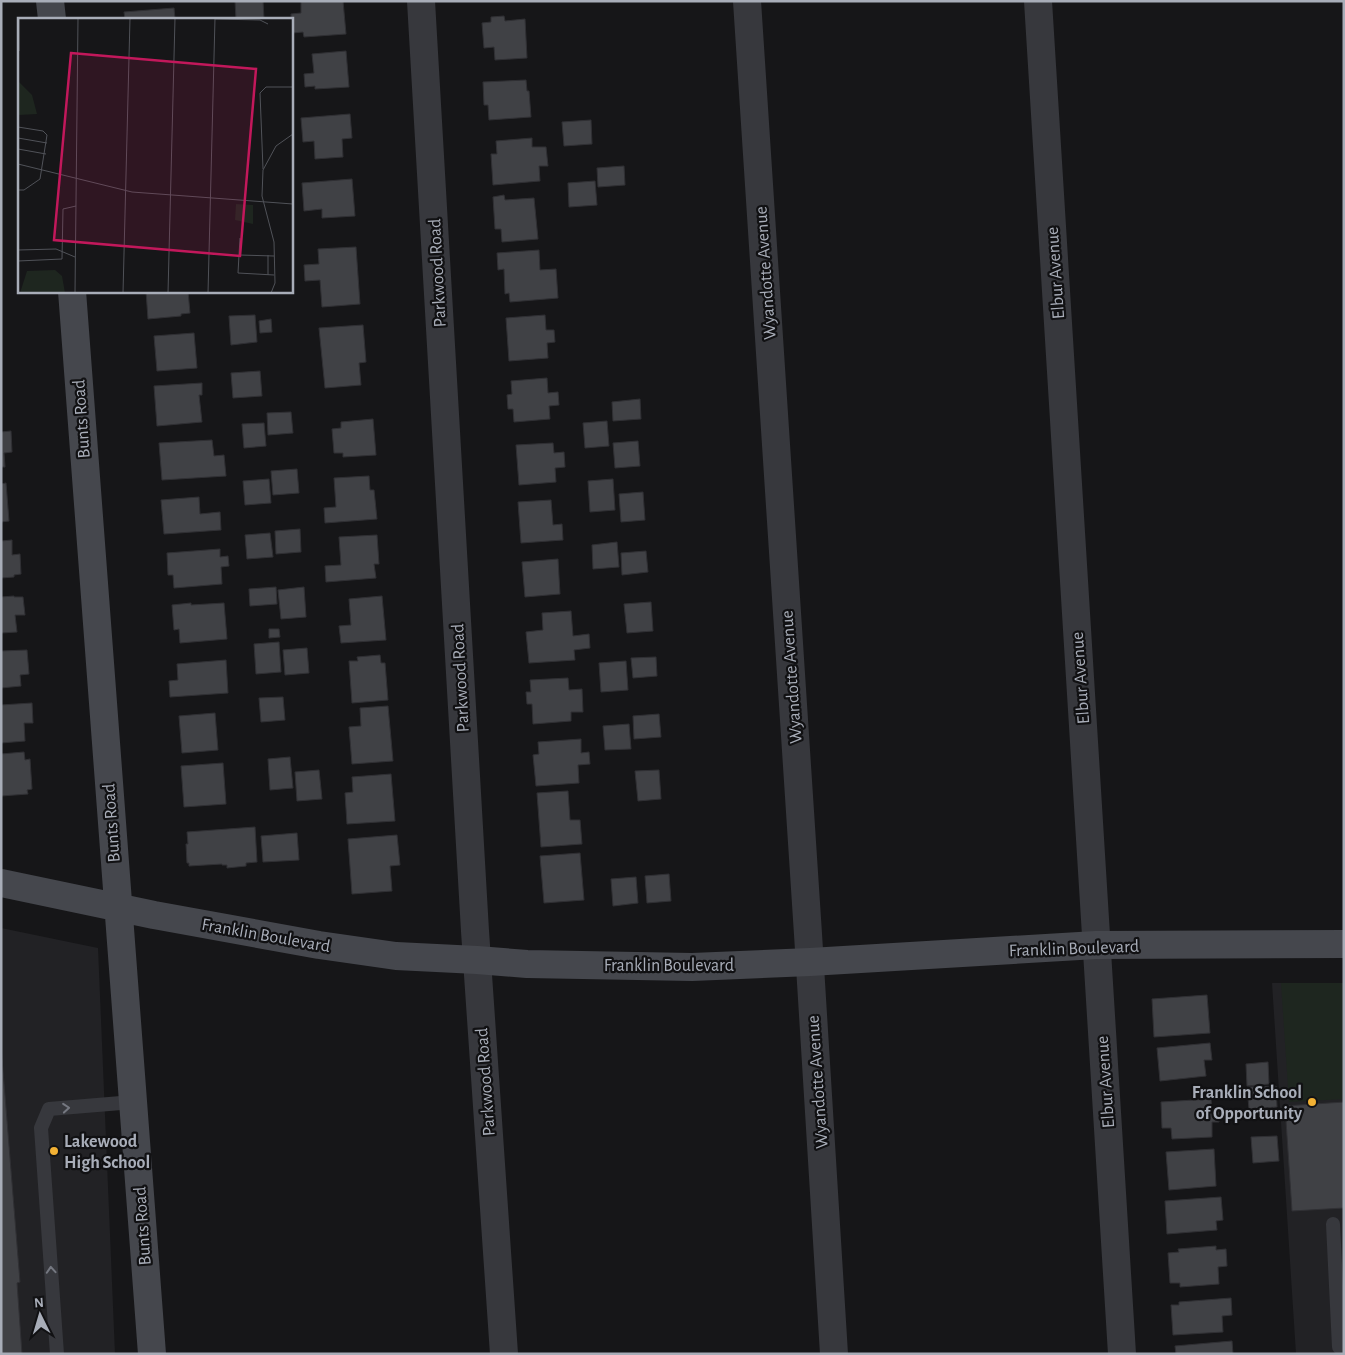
<svg xmlns="http://www.w3.org/2000/svg" width="1345" height="1355" font-family="'Alegreya Sans',sans-serif">
	<style>
		.built { fill: #222225 }
		.green { fill: #1e261f }
		.building { fill: #404145; stroke: #303034 }
		.lines { fill: none; stroke-linecap: round; stroke-linejoin: round }
		.lane { stroke: #37383d; stroke-width: 14 }
		.street { stroke: #37383d; stroke-width: 28 }
		.secondary { stroke: #45474d; stroke-width: 28 }
		.oneway { stroke: #757881 }
		.poi-dot { fill: #f2b134; stroke: #111113; stroke-width: 2 }
		.labels { text-anchor: middle; stroke-width: 4.5; stroke-linejoin: round; paint-order: stroke }
		.street-label { font-size: 18px; fill: #a8adb8; stroke: #111113 }
		.poi-label { font-size: 18px; font-weight: bold; fill: #a8adb8; stroke: #111113; text-anchor: end }
		.inset-road { fill: none; stroke: #505258; stroke-width: 1 }
		.view { fill: #c2185b; fill-opacity: 0.15; stroke: #c2185b; stroke-width: 2.5 }
		.inset-edge { fill: none; stroke: #a8adb8; stroke-width: 2.5 }
	</style>
	<rect width="100%" height="100%" fill="#161618"/>
	<!-- built -->
	<path class="built" d="M1,928l97,20 17,406h-114z
		M1272,983h72v371h-48z"/>
	<!-- green -->
	<path class="green" d="M1281,983h63v116l-55,3z"/>
	<!-- building -->
	<path class="building" d="M235,1h28l1,18h-28z
		M301,1h42l3,33 -42,3 -1,-5 -11,1 -1,-19 10,-1z
		M174,8l1,11h-50l-1,-7z
		M504,16l1,5 20,-2 2,39 -32,2 -1,-13 -10,1 -2,-25 9,-1v-5z
		M346,51l3,36 -34,2v-3l-10,1 -1,-13 10,-1 -2,-19z
		M526,80l1,11h2l2,26 -42,3 -1,-15h-4l-1,-23z
		M350,114l2,24 -10,1 1,18 -28,2 -1,-18 -11,1 -2,-24z
		M591,120l1,24 -28,2 -2,-24z
		M532,138v9h14l2,19h-9l1,15 -47,4 -2,-31h6l-1,-13z
		M624,166l1,19 -27,2 -1,-19z
		M352,179l3,37 -33,2v-9l-18,2 -2,-28z
		M595,181l2,24 -28,2 -1,-24z
		M504,195l1,5 29,-2 4,41 -36,3 -1,-13h-6l-2,-32z
		M356,247l4,57 -38,3 -2,-27 -15,1 -1,-16 15,-1 -1,-15z
		M539,250l1,20 16,-1 2,29 -48,4 -1,-9 -4,1 -1,-25 -6,1 -1,-17z
		M146,291h42l2,22 -9,1v2l-33,3z
		M255,315l2,27 -26,3 -2,-29z
		M545,315l1,15h8l1,12 -8,1 1,15 -39,3 -3,-43z
		M271,319l1,13 -12,1 -1,-12z
		M363,325l3,37 -7,1 2,22 -36,3 -6,-60z
		M194,333l3,35 -40,3 -3,-35z
		M260,371l2,25 -29,2 -2,-25z
		M547,378l1,15 10,-1 1,13 -10,1 1,13 -36,3 -1,-13h-5l-1,-14 5,-1 -1,-13z
		M202,383v12h-3l3,27 -45,4 -3,-40z
		M640,399l1,20 -28,2 -1,-19z
		M291,412l2,21 -25,2 -1,-22z
		M373,419l3,36 -33,2v-4h-9l-2,-24 9,-1v-6z
		M607,421l2,25 -24,2 -2,-25z
		M264,423l2,23 -22,2 -2,-24z
		M11,431l1,21 -8,1 1,14h-4v-35z
		M212,440l2,16 10,-1 2,21 -64,4 -3,-37z
		M638,441l2,25 -25,2 -2,-25z
		M553,443l1,10 10,-1 1,15 -10,1 1,14 -37,3 -3,-40z
		M297,469l2,24 -26,2 -2,-24z
		M369,476l1,14h4l3,29 -52,4 -1,-15 12,-1 -2,-29z
		M269,479l2,24 -26,2 -2,-24z
		M613,479l2,31 -25,2 -2,-31z
		M6,483l3,38 -8,1v-38z
		M643,492l2,28 -24,2 -2,-28z
		M199,497l1,17 20,-2 1,18 -57,4 -3,-34z
		M551,500l2,25 9,-1 1,16 -42,3 -3,-41z
		M300,529l1,23 -25,2 -1,-23z
		M270,533l3,24 -26,2 -2,-24z
		M377,535l2,29h-5l2,14 -50,4 -1,-16 16,-1 -2,-28z
		M12,540v15l8,-1 1,20 -7,1v2l-13,1v-37z
		M617,542l2,25 -26,2 -1,-24z
		M220,549v8l8,-1 1,10 -8,1 1,17 -48,4 -1,-13h-5l-1,-22z
		M646,551l2,21 -26,3 -1,-22z
		M558,559l2,35 -35,3 -3,-35z
		M276,587l1,17 -27,2 -1,-17z
		M304,587l2,30 -25,2 -3,-29z
		M14,596v1h9l2,18h-10l2,17 -16,1v-36z
		M382,596l4,44 -45,3 -2,-17 12,-1 -2,-26z
		M651,602l2,29 -26,2 -3,-29z
		M191,603v2l33,-2 3,36 -47,4 -1,-14 -5,1 -2,-25z
		M571,611l2,25 16,-2 1,14 -16,2 1,10 -46,3 -3,-31 17,-2 -1,-17z
		M269,629h10l1,8 -11,1z
		M279,642l2,30 -25,2 -2,-30z
		M307,648l2,25 -24,2 -2,-25z
		M27,650l2,24 -9,1 1,11 -20,2v-37z
		M380,655l1,8h4l3,37 -36,3 -3,-42h9l-1,-4z
		M656,657l1,19 -24,2 -2,-20z
		M226,660l2,33 -58,4 -1,-16 9,-1 -1,-16z
		M626,661l2,29 -27,2 -2,-29z
		M568,678l1,12 13,-1 1,23h-12v9l-38,3 -1,-20h-5l-1,-12h5l-1,-12z
		M283,697l2,23 -24,2 -2,-24z
		M32,703l1,20h-9l1,18 -24,2v-38z
		M388,706l5,55 -41,3 -3,-37 12,-1 -1,-18z
		M215,713l3,37 -36,3 -3,-37z
		M659,714l2,23 -27,2 -1,-23z
		M629,724l2,25 -26,1 -2,-24z
		M581,739v14l8,-1 1,12 -12,1 1,18 -43,3 -3,-31 6,-1 -1,-12z
		M24,752l1,8 5,-1 2,30 -5,1 1,4 -27,2v-42z
		M290,757l3,31 -23,2 -2,-31z
		M223,763l3,41 -42,3 -3,-41z
		M319,770l3,29 -25,2 -2,-29z
		M659,770l2,29 -23,2 -3,-30z
		M391,774l4,47 -48,3 -2,-31 8,-1 -1,-15z
		M568,791l2,29h10l2,24 -41,3 -4,-54z
		M255,827l2,35 -11,1v3l-19,2v-3h-5v-1l-33,2v-3h-2l-1,-19h2l-1,-12z
		M297,833l2,27 -36,2 -2,-26z
		M397,835l3,30 -10,1 2,25 -40,3 -4,-55z
		M580,853l4,47 -40,3 -4,-47z
		M669,874l2,27 -24,2 -2,-27z
		M636,877l2,26 -25,3 -2,-27z
		M1207,995l3,38 -56,4 -2,-38z
		M1210,1043l2,17h-8l2,16 -46,5 -3,-33z
		M1,1046l19,236 -3,1 5,71h-21z
		M1268,1062l1,22 -22,2 -1,-22z
		M1276,1086l1,21 -28,2 -2,-22z
		M1211,1099l1,14 7,-1v10h-7v15l-40,2 -1,-11h-9l-1,-26z
		M1344,1102v106l-52,3 -7,-105z
		M1277,1136l2,25 -26,2 -2,-26z
		M1214,1149l2,37 -47,4 -3,-38z
		M1221,1197l2,23 -7,1 1,9 -50,4 -2,-33z
		M1216,1246v4l10,-1 1,17 -9,1 1,17 -39,3v-4h-10l-2,-30 11,-1 -1,-3z
		M1231,1298l1,17 -10,1 1,16 -50,3 -2,-30h8v-3z
		M1232,1341l1,13h-57l-1,-8z"/>
	<g class="lines">
		<!-- lane -->
		<path class="lane" d="M1333,1224l6,123
			M57,1354l-16,-226 8,-19 84,-7"/>
		<!-- street -->
		<path class="street" d="M421,1l54,930 29,423
			M747,1l61,933 26,420
			M1038,1l84,1353"/>
		<!-- secondary -->
		<path class="secondary" d="M50,1l2,18
			M72,291l80,1063
			M1,883l153,32 165,30 77,11 81,4 50,4 165,3 118,-5 286,-17 248,-1"/>
	</g>
	<!-- one-way arrows -->
	<defs><path id="oneway-chevron" d="M-2-3.5L2.5 0L-2 3.5" fill="none" stroke-width="1.6" stroke-linecap="round" stroke-linejoin="round" transform="scale(1.25)"/></defs>
	<g class="oneway">
		<use href="#oneway-chevron" transform="translate(66 1108) rotate(-5)"/>
		<use href="#oneway-chevron" transform="translate(51 1270) rotate(-94)"/>
	</g>
	<!-- markers -->
	<g class="poi-dot">
		<circle cx="1312" cy="1102" r="5"/>
		<circle cx="54" cy="1151" r="5"/>
	</g>
	<g class="labels">
		<!-- street labels -->
		<g class="street-label">
			<text transform="translate(437 273) rotate(-93)" y="6">Parkwood Road</text>
			<text transform="translate(765 273) rotate(-94)" y="6">Wyandotte Avenue</text>
			<text transform="translate(1055 273) rotate(-94)" y="6">Elbur Avenue</text>
			<text transform="translate(81 419) rotate(-94)" y="6">Bunts Road</text>
			<text transform="translate(791 677) rotate(-94)" y="6">Wyandotte Avenue</text>
			<text transform="translate(460 678) rotate(-93)" y="6">Parkwood Road</text>
			<text transform="translate(1080 678) rotate(-94)" y="6">Elbur Avenue</text>
			<text transform="translate(111 823) rotate(-94)" y="6">Bunts Road</text>
			<text transform="translate(266 935) rotate(10)" y="6">Franklin Boulevard</text>
			<text transform="translate(1074 948) rotate(-2)" y="6">Franklin Boulevard</text>
			<text x="669" y="971">Franklin Boulevard</text>
			<text transform="translate(485 1082) rotate(-94)" y="6">Parkwood Road</text>
			<text transform="translate(817 1082) rotate(-94)" y="6">Wyandotte Avenue</text>
			<text transform="translate(1105 1082) rotate(-94)" y="6">Elbur Avenue</text>
			<text transform="translate(142 1226) rotate(-94)" y="6">Bunts Road</text>
		</g>
		<!-- poi labels -->
		<g class="poi-label">
			<text x="1302" y="1098">Franklin School<tspan x="1302" dy="21">of Opportunity</tspan></text>
			<text x="64" y="1147" text-anchor="start">Lakewood<tspan x="64" dy="21">High School</tspan></text>
		</g>
	</g>
	<!-- overview -->
	<g transform="translate(18 18)">
		<rect width="275" height="275" fill="#161618"/>
		<path d="M0,63l14,14 5,19 -19,1zM218,186l17,1v19l-18,-4zM37,252l7,6 3,17h-45l7,-22z" fill="#1e261f"/>
		<path class="inset-road" d="M1,0v33M197,1l45,1 8,4M0,109l25,4 4,4 -7,44 -16,11h-6M0,120l29,5M0,131l28,5M0,146l114,28 161,12M245,151l-3,-76 6,-6h27M0,232l38,-1 19,8M221,237l1,-17M0,243l44,-2 1,-50 13,-3M250,257v-20M256,257l-36,-2 1,-18 35,1M57,275l3,-275M105,275l7,-275M150,275l7,-275M190,275l7,-275M253,275l4,-10 -1,-41 -12,-46 1,-26 13,-24 17,-12"/>
		<path class="view" d="M53,35l185,16 -16,187 -186,-16z"/>
		<rect width="275" height="275" class="inset-edge"/>
	</g>
	<!-- border -->
	<rect width="1345" height="1355" fill="none" stroke="#a8adb8" stroke-width="5"/>
	<!-- north arrow -->
	<g transform="translate(40 1315) rotate(355)" stroke="#111113" stroke-width="4" paint-order="stroke">
	<path d="M0-4L9 19L0 12L-9 19Z" fill="#a8adb8"/>
	<text y="-8" font-size="14" font-weight="bold" text-anchor="middle" fill="#a8adb8">N</text>
	</g>
</svg>
